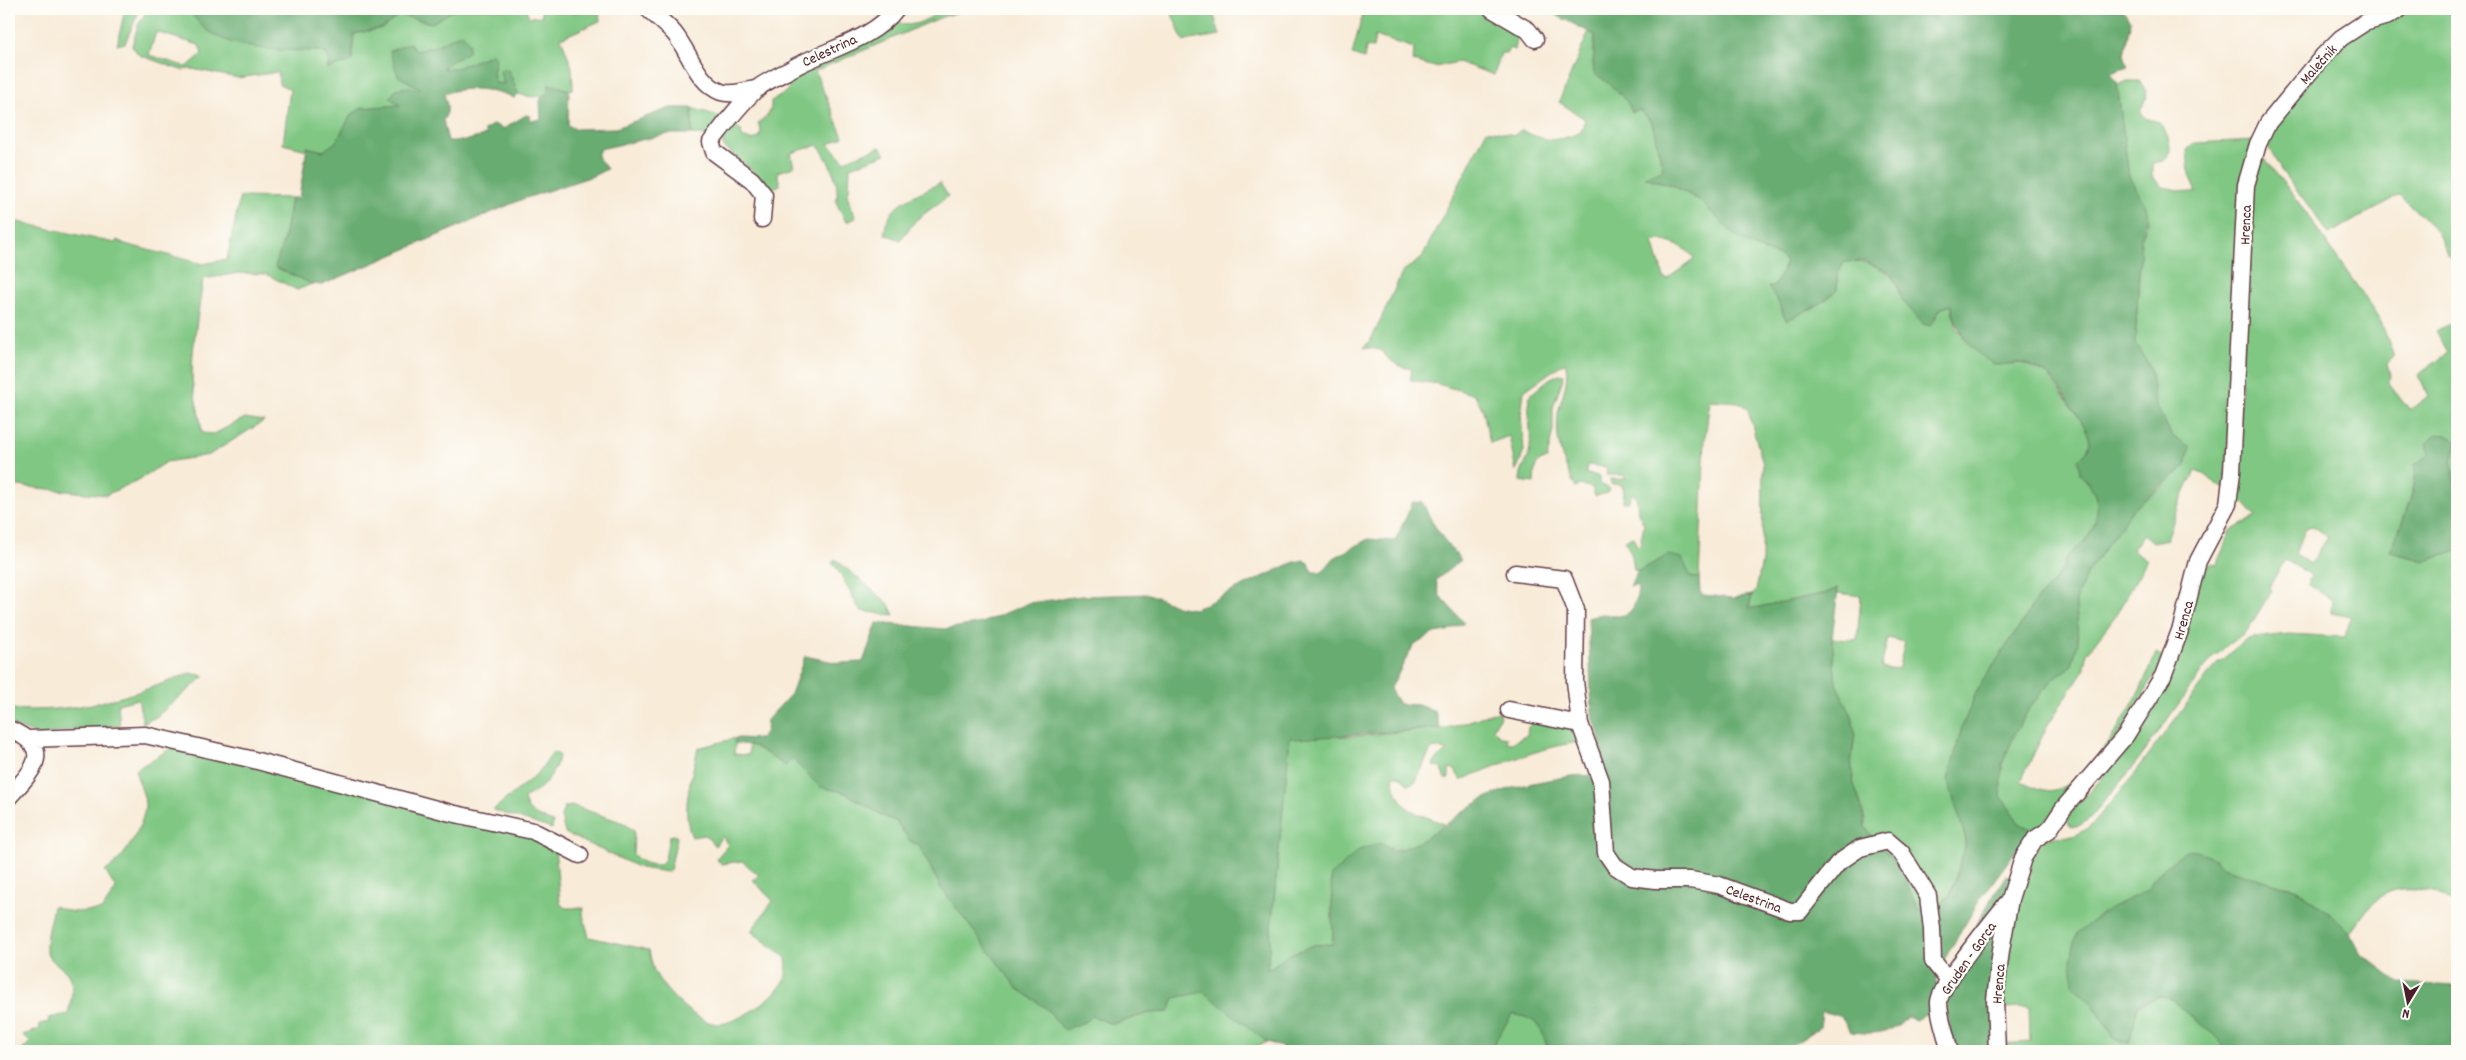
<svg xmlns="http://www.w3.org/2000/svg" width="2466" height="1060" font-family="Dekko,sans-serif">
	<style>
		.green { fill: #80c783; stroke: #657357; fill-rule: evenodd }
		.forest { fill: #68ac71; stroke: #59664e }
		.lines { fill: none; stroke-linecap: round; stroke-linejoin: round }
		.minor-casing { stroke: #643e45; stroke-width: 19 }
		.minor { stroke: #fff; stroke-width: 16 }
		.labels { text-anchor: middle; stroke-width: 4.5; stroke-linejoin: round; paint-order: stroke }
		.street-label { font-size: 15px; fill: #4a1f2b; stroke: #fdfcf7 }
	</style>
	<rect width="100%" height="100%" fill="#fdfcf7"/>
	<filter id="ink" filterUnits="userSpaceOnUse"><feTurbulence type="fractalNoise" baseFrequency=".02" numOctaves="2"/><feDisplacementMap in="SourceGraphic" scale="10" xChannelSelector="R" yChannelSelector="G"/><feConvolveMatrix kernelMatrix="1 2 1 2 8 2 1 2 1" color-interpolation-filters="sRGB"/></filter>
	<filter id="wash" filterUnits="userSpaceOnUse"><feTurbulence type="fractalNoise" baseFrequency=".0096" numOctaves="4" result="noise"/><feDisplacementMap in="SourceGraphic" scale="20" xChannelSelector="R" yChannelSelector="G"/><feGaussianBlur stdDeviation="1.12" result="paint"/><feColorMatrix in="noise" values="0 0 0 0 0 0 0 0 0 0 0 0 0 0 0 0 0 1.4 0 .05"/><feComposite in="paint" operator="in"/></filter>
	<g filter="url(#wash)">
		<rect width="100%" height="100%" fill="#f8ebd8"/>
		<!-- green -->
		<path class="green" d="M125,9h15l-15,34 -8,2z
			M148,9h41l42,33 56,8 35,1 7,6 -1,12 26,-35 28,-6 18,-13 31,8 25,-14h70l3,8 13,-1 -1,-7h14v3h22l1,-3h21l1,12 -39,17 11,29 1,22 -4,1 -20,-6 -1,10c-12,4 -19,3 -30,0l-9,-23 -5,-3 -4,4 4,13 -9,-2 -2,-10 3,-15 -6,-4c-13,7 -31,17 -46,15v-3l18,-33 -29,14 -18,4 -8,30 13,7 -1,2 -10,-3 -13,2 5,16 -39,3 -11,7 -15,27 -13,9 -15,-3 -1,2 -24,-6 7,-55 -11,-5 -1,-12 -40,6 -46,-9 -11,1 -42,-15 -7,-9 6,-21zM156,32l43,13 3,9 -15,13 -38,-12z
			M943,9h27l-28,8 -127,54 28,66 -14,7 15,17 36,-14 6,7 -36,13 -1,23 -2,5 9,23 -10,4 -10,-20c5,-19 -7,-41 -18,-57l-27,8 3,14 -17,5 3,13 -11,5 -11,-14 -35,-30 -1,-6 9,-17 10,7 1,7 9,3 8,-2 2,-7 -3,-8c9,-6 14,-10 13,-22l11,-6 7,-7 -5,-9 109,-61c15,15 36,1 50,-9z
			M1170,9h42l8,26 -37,6z
			M1364,9h122l34,19 -6,22 -5,-2 -2,5h-6l-7,22 -36,-13 -23,5 -22,-6 1,-13 -39,-12 -2,12 -7,-1 -2,12 -12,-4z
			M2407,9h30l20,6v257l-20,-40 -37,-37 -71,39 -48,-64 -15,-27 1,-6 45,-61 41,-42z
			M1589,31l6,4 -2,29 36,39 3,8 8,-1 12,13 11,47 -17,8 26,7 27,15 53,46 30,11 4,6 -11,22 -7,2 10,14 8,19c18,-7 37,-16 51,-30v-14l7,-14c15,-4 43,5 51,19 4,6 4,17 9,21 9,8 20,14 30,20l6,-13 11,-4 6,24 40,36 25,-2 25,11 38,50 5,17 -10,33c18,17 23,36 10,59 -5,10 -17,18 -25,26 -1,21 -30,34 -39,58l-48,71 -16,39 -14,53 17,56v11l-15,48 -12,9 -1,13 -19,-8 -17,-37 -36,-45v-7l-11,-35 -3,-17 4,-35 -3,-17 -16,-32 -4,-45 25,1 4,-44 -23,-3 -1,-5 -10,5 -78,16 3,-14 4,-4 6,-30 1,-97 -15,-54 -9,-8 -29,-2 -5,38 -6,140h-8l-21,-23 -32,16 -4,-1 -2,-14 -7,-16 8,-3 4,9 3,-1 4,-21 -6,-11 -1,-13 -4,-8 -5,10h-5l1,-13 -4,-5h-9l-1,-5h15v-4h-19l1,-8 -20,-2 -1,9 14,2v8l9,4 -1,5 -13,3 -3,-9 -12,-2 -4,3c-13,-25 -21,-46 -18,-74 3,-17 13,-36 7,-52l-41,29 -3,23 3,37 -8,20 -7,-35 -19,7 -7,-33 -8,-15 -37,-11 -28,-4 2,-11c-14,-2 -23,-8 -31,-19l-17,-3 8,-9 31,-67 18,-12 66,-129 28,5 6,-5c23,11 36,13 60,2l4,-13 -26,-17zM1658,240c11,1 30,8 36,18l-2,3 -25,18 -3,-1 -11,-36zM1888,638l17,4 -7,28 -17,-3z
			M2127,81h12c10,12 10,16 1,29l5,8c5,2 11,2 15,6 7,6 14,27 7,34 -3,4 -11,4 -15,5v14l11,10 33,6 -7,-19 -2,-24 8,-7 60,-3 -31,349 -21,-15 -8,-3 -15,31 -13,37 -14,3 -9,-8 -12,15 15,11 -31,55 -29,38 -4,18 -36,55 -26,55c12,5 24,13 37,8 39,-14 85,-98 98,-136l9,5 -50,84 -80,90 -16,-9 -19,-27 2,-32 13,-31 15,-26 23,-28 19,-14 6,-23 -2,-42 11,-27 46,-64 32,-24 7,-49 -17,-33 -5,-36 -15,-24 6,-104 7,-16 -2,-17 -17,-29 -12,-92z
			M692,108l26,8 11,-2 -19,21 -18,-1z
			M2262,156l32,40 65,93 23,35 12,33 -7,7 3,11 -1,8 21,27 18,-14 -10,-21 30,-22 -13,-22 18,-8 4,-8v173l-6,-27 5,-20 -41,23c5,18 -17,69 -25,88l36,9 31,-11v354c-22,-13 -54,-23 -77,-7 -12,9 -21,24 -30,36l-20,-20 -33,-23 -75,-22 -7,-9 -30,-9c-14,15 -30,20 -38,41l-74,94 21,21 23,35 12,2 9,-38 22,-9 14,4 11,12 35,27 6,12h-225l-1,-7 30,-2 -1,-35 -29,1 11,-93 22,-63 15,-15 25,-1 16,-8 43,-51 82,-110 32,-28 42,-5 57,3 6,-20 -20,-4 1,-13 -24,-16 3,-9 -26,-15 -16,27 3,3 -25,41 -21,15 -21,21 -71,99 -44,52c-7,6 -11,10 -21,7l-2,-5 2,-6 32,-35 35,-51 65,-161 13,-4 3,2 13,-34 26,-14 -12,-14 -9,-6 15,-291 7,-47zM2312,526l16,11 -17,27 -16,-10 11,-26z
			M940,183l8,13 -32,24 -16,20 -15,-6c-1,-30 34,-40 55,-51z
			M240,197l51,1 -7,41 -9,28 37,17 -15,6 -31,-16 -27,-1 -36,6c-4,31 -11,65 -11,97 1,19 8,37 10,57l12,1 31,-16 19,3 -55,34 -43,7 -26,17 -34,16 -97,-10v-265l106,23 2,-3 8,4 78,20 24,-5z
			M1559,374l5,1 -11,33v22l-6,29c-13,1 -12,12 -13,24l-14,-2c0,-10 6,-17 9,-26 4,-19 -2,-40 0,-59l20,-17z
			M835,559l53,44 6,12 -34,-4 -19,-36 -9,-13z
			M190,673l15,3 -49,41 -13,6 -5,-24 -20,5 2,22 -45,3 -34,7 -32,-12v-15c66,5 121,-12 181,-36z
			M1498,711l2,5 -7,13 8,8 6,1 -1,4 6,1 15,-8 1,-8 7,-7h42l1,22c-40,6 -80,23 -117,38l-7,-11 -5,-1v10l-4,1 -5,-12 -7,-1 1,-4 13,-12 -13,-2 -4,3 -14,30 -7,4 -10,-9h-6c6,38 22,35 51,48 -17,14 -37,33 -60,22l-53,29 2,69 -19,1 -47,25 23,-233 65,-1 97,-9z
			M736,738l-2,16 15,1v-11l19,10 24,5 28,28 24,5 39,24 13,5 14,20 9,4 22,43 76,100 29,20 18,21 28,-13 17,7h8l32,-10 20,-1 5,-14 30,-7 63,51 -22,9h-1224l9,-9 -7,-7 17,-6 -1,-5 10,-2 -1,-4 20,-4c3,-13 8,-30 -2,-42 -6,-7 -19,-12 -20,-23 -1,-13 5,-30 7,-43l19,6 30,-2 14,-21 -11,-18c18,-9 38,-44 40,-64 1,-10 -7,-26 -10,-37l48,-29 371,96 6,66 5,5h19l-1,7 6,22 60,13c2,8 3,19 8,26 10,18 40,47 61,48 19,0 58,-27 66,-43 3,-7 3,-15 2,-23l-35,-27 22,-30 -20,-21 6,-5 -17,-14 -20,3 -6,-5 12,-14 -6,-9 -7,10 -10,-11 -13,2c-12,-27 0,-61 6,-89z
			M553,752l6,3c-1,11 -12,28 -21,35 -5,4 -10,4 -14,9 3,15 15,18 29,23l-1,7 -59,-19 45,-37z
			M574,806l50,17 10,8 -1,23c8,9 14,11 27,11l5,-6 4,-23 5,-1 3,2 -7,33 -3,2 -27,-4 -75,-35 -4,-16 3,-10z
			M1512,1014c26,4 30,13 36,37h-59z"/>
		<!-- forest -->
		<path class="forest" d="M189,9h267l-24,14 -32,-8 -18,13 -28,6 -2,27 -24,8 1,-12 -7,-6c-43,-1 -110,3 -133,-42z
			M1544,9h171l20,2 10,-2h377l9,11 -7,34 4,13 -17,6 6,9 12,95 17,29 2,11 -7,22 -6,104 15,24 5,36 17,33 18,11 -4,19 -53,43 -46,64 -11,27 2,42 -6,23 -19,14 -23,28 -15,26 -13,31 -1,32 18,27 16,9 -15,13 -41,56 -41,69 -5,41 -17,9 -9,-3c-16,18 -34,17 -56,15l-10,-15 -19,-6 -2,16 -36,24 -148,-2 -7,-6 -16,8h-65c-6,-24 -10,-33 -36,-37l-23,37h-196l-26,-9 -63,-50 -30,6 -5,14 -20,1 -32,10h-8l-17,-7 -5,5 -23,9 -18,-22 -29,-20 -76,-100 -22,-43 -9,-4 -14,-20 -13,-5 -39,-24 -24,-5 -28,-28 -7,7 -30,-20 -21,-3 2,-5 24,1 6,-8 1,-11 24,-26 14,-38 34,7 24,-1 14,-39 68,6 37,-6 47,-20 52,-7 68,-2 31,13 15,2 97,-46 11,-3 6,3 3,9h10l12,-14 34,-19 27,2 18,-39 10,1c9,22 22,39 38,57l-25,20 4,16 24,27 -17,8 -13,2 -21,13 -23,43 9,15 19,1 17,7 5,16 -145,11 -5,-2 -23,233 23,-16 24,-9 19,-1 -2,-69 28,-25 22,-7 12,8c38,-7 64,-41 99,-56 18,-8 53,-15 74,-18 11,-3 21,0 33,-3l-1,-12 5,-2 -5,-29 -6,-17 -4,-96c5,-1 11,-4 16,-4 3,0 7,2 11,2 19,1 22,-15 23,-30h-8l8,-15 31,-16 13,3 9,19 8,1 1,14 3,3 30,3 19,-3 -3,14 78,-16 11,-5 -6,51 4,45 16,32 3,17 -4,26 3,26 7,19 4,23 10,15 16,14 10,16 17,37 19,8 1,-13 13,-9 14,-48v-11l-17,-56 14,-53 16,-39 48,-71c9,-24 38,-37 39,-58 8,-8 20,-16 25,-26 13,-23 8,-42 -10,-59l-2,-14c5,-5 12,-11 12,-19 0,-11 -34,-60 -43,-67 -6,-4 -19,-10 -25,-11 -10,-2 -21,5 -30,0 -25,-13 -34,-33 -41,-58l-11,4 -10,17 -7,-2 -20,-23 -7,-19 -7,-10 -24,-11 -21,1 -7,14v14c-14,14 -33,23 -51,30l-8,-19 -10,-14 7,-2 11,-22 -4,-6 -30,-11 -19,-12 -34,-34 -27,-15 -27,-8 18,-8 -11,-47 -12,-12 -8,2c-7,-18 -23,-28 -38,-39l-1,-9 2,-29z
			M462,33l7,10 -1,9 -24,14v3h9l40,-15 3,4 -3,15 2,10 9,1 -4,-12 3,-4 6,3 9,23 -4,4c-18,-10 -52,-12 -70,-4 3,11 6,17 -1,26l5,21h16l22,-6 -2,-5 10,-6 9,5 23,-14 4,1 1,5 10,-2 -1,-18 2,-5 6,-2 1,-10 20,6 -1,35 7,4 41,-1 54,-20h22v26h-24l-68,15 -3,7 10,13 -14,7 -70,23 -201,86 -10,-1 -37,-17 9,-28 7,-41h8l8,-51 16,4 13,-9 15,-27 11,-7 38,-3 -10,-7 6,-9 13,-2 10,3 1,-2 -22,-12 -8,-25 20,-8 5,8 18,-4z
			M2437,434l10,1 10,6 -6,20 6,27v62l-31,11 -36,-9c8,-19 31,-70 25,-88l15,-10 -3,-12z
			M2185,850c17,0 27,5 38,18l74,22 33,23 20,20 10,19 40,31 57,3v65h-231l-7,-12 -34,-27 -11,-12 -14,-4 -22,9 -9,38 -13,-2 -22,-35 -21,-21 -2,-26 6,-26 34,-26 36,-16c8,-20 24,-26 38,-41z
			M2006,875l6,3 -18,173h-42l-8,-63 17,-39z"/>
	</g>
	<g filter="url(#ink)">
		<g class="lines">
			<!-- minor casing -->
			<g class="minor-casing">
				<path id="minor" d="M648,9c9,8 18,15 26,24 15,18 23,50 47,59 12,4 27,-2 38,-4
					M1492,9l36,21 7,9
					M762,219l2,-24 -12,-15 -38,-28 -3,-10c14,-18 30,-40 48,-55 10,-7 23,-13 34,-19 33,-19 79,-27 103,-59
					M1515,573l49,6 12,31 -1,71 5,43 21,57 5,72 9,13 17,11 24,3h34l29,5 71,26h10l38,-48 22,-15 28,-7 13,11 27,44 4,33 1,32 16,20
					M1509,710l71,14
					M9,729c47,20 24,41 0,68
					M28,739l117,-4 105,24 201,54 82,18 47,24
					M1949,1051c-2,-17 -10,-31 -10,-49 1,-18 55,-82 68,-99
					M1997,1051l-2,-51 6,-50 9,-51 13,-41 12,-19 14,-9 14,-21 63,-74 37,-59 18,-48 17,-67 30,-57 4,-32 14,-287 12,-41 10,-21 55,-67 18,-18 23,-15 24,-7 12,-7"/>
			</g>
			<!-- minor -->
			<use href="#minor" class="minor"/>
		</g>
	</g>
	<g class="labels">
		<!-- street labels -->
		<g class="street-label">
			<text transform="translate(829 50) rotate(-25)" y="5">Celestrina</text>
			<text transform="translate(2318 64) rotate(-48)" y="5">Malečnik</text>
			<text transform="translate(2245 225) rotate(-88)" y="5">Hrenca</text>
			<text transform="translate(2183 620) rotate(-74)" y="5">Hrenca</text>
			<text transform="translate(1754 898) rotate(20)" y="5">Celestrina</text>
			<text transform="translate(1968 958) rotate(-55)" y="5">Gruden - Gorca</text>
			<text transform="translate(1998 984) rotate(-85)" y="5">Hrenca</text>
		</g>
	</g>
	<!-- margin -->
	<rect width="2466" height="1060" fill="none" stroke="#fdfcf7" stroke-width="30"/>
	<!-- north arrow -->
	<g transform="translate(2408 1002) rotate(190)" stroke="#fdfcf7" stroke-width="4" paint-order="stroke">
	<path d="M0-4L9 19L0 12L-9 19Z" fill="#4a1f2b"/>
	<text y="-8" font-size="14" font-weight="bold" text-anchor="middle" fill="#4a1f2b">N</text>
	</g>
</svg>
